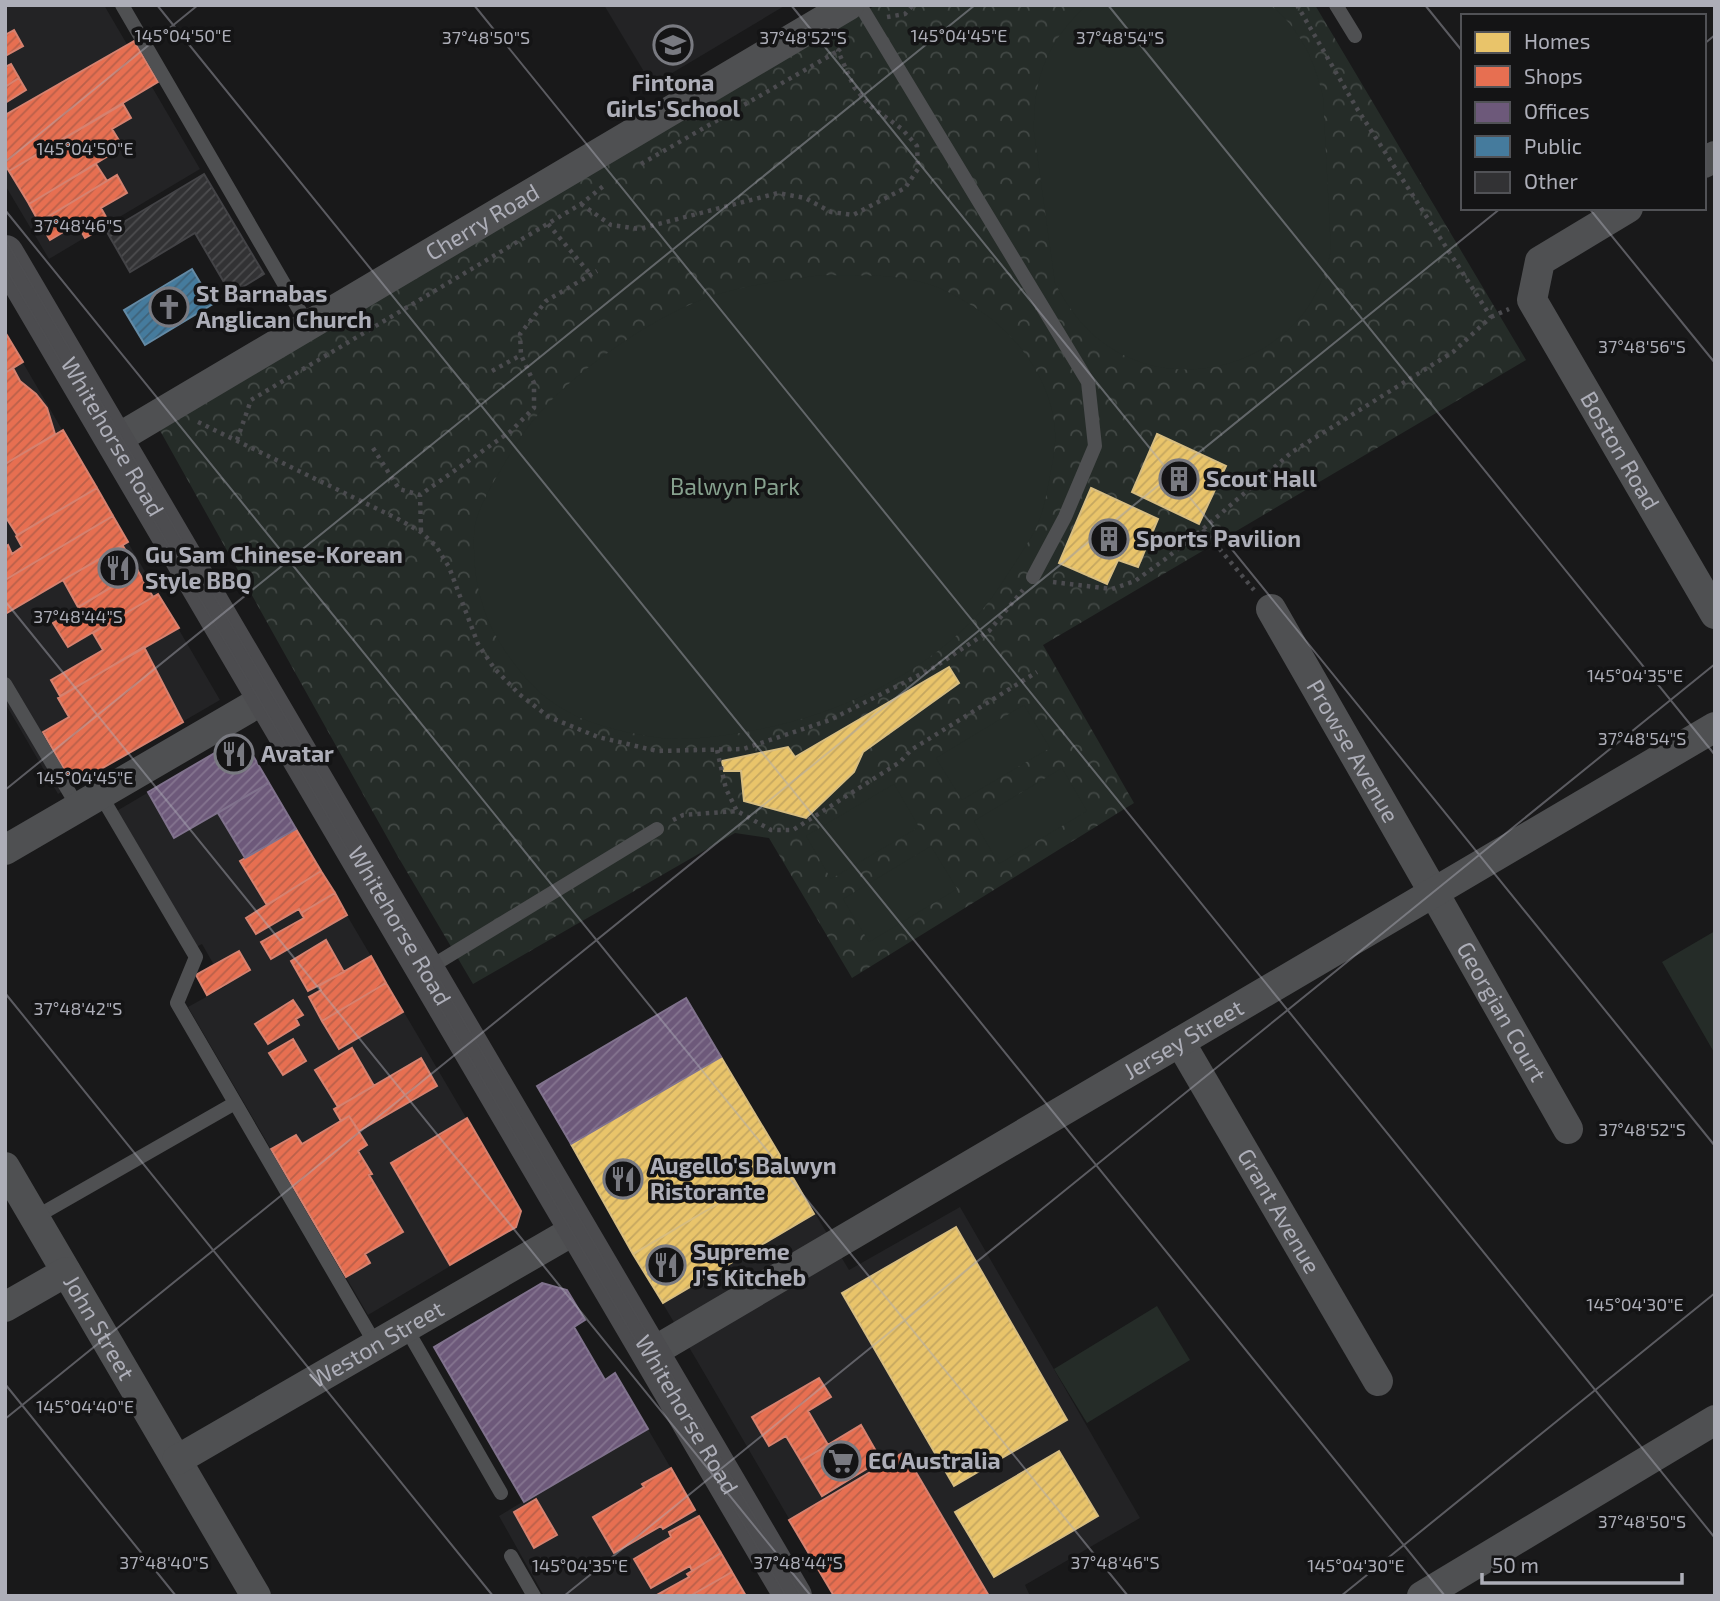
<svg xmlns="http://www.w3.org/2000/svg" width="1720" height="1601" font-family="'Exo 2',sans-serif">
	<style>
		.built { fill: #232325 }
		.park { fill: url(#park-crowns) }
		.pitch { fill: #252c28 }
		.homes { fill: url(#homes-hatch); stroke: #d7bd81; stroke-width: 2 }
		.shops { fill: url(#shops-hatch); stroke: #d68270; stroke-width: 2 }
		.offices { fill: url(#offices-hatch); stroke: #80728d; stroke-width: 2 }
		.public { fill: url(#public-hatch); stroke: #648aa5; stroke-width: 2 }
		.building { fill: url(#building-hatch); stroke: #434346; stroke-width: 2 }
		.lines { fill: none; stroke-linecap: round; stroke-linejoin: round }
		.path { stroke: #4b4b4f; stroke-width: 4.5; stroke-dasharray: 3.5 5; stroke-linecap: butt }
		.lane { stroke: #4f5052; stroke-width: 14 }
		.street { stroke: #4f5052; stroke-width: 30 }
		.primary { stroke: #4c4c4f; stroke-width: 38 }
		.tram { stroke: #4d4d50; stroke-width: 2 }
		.ticks { fill: none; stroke: #adaeb8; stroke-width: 2; stroke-opacity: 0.45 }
		.labels { text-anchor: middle; stroke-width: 7; stroke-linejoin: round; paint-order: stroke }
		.poi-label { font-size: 23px; font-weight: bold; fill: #adaeb8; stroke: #141415; text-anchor: start }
		.street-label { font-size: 23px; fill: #adaeb8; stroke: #141415 }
		.park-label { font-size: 23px; fill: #86a18e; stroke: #141415 }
		.ticks-label { font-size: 18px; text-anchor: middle; fill: #adaeb8; stroke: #141415; stroke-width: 7; stroke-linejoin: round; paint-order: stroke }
	</style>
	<defs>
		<pattern id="park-crowns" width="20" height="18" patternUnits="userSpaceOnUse" patternTransform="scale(1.75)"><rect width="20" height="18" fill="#252c28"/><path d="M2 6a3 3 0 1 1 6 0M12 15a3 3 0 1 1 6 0" fill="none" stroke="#424845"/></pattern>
		<pattern id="homes-hatch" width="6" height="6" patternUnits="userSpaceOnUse" patternTransform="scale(1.75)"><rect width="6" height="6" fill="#e9c46a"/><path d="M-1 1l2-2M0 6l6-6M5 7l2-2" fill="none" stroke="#c5a760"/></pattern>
		<pattern id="shops-hatch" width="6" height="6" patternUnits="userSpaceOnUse" patternTransform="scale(1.75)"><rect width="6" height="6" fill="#e76f51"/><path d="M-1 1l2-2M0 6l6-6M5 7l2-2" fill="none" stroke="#ba604a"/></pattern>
		<pattern id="offices-hatch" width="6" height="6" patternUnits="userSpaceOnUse" patternTransform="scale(1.75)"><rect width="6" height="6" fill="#6d597a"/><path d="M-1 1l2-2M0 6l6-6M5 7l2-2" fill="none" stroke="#857590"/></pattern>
		<pattern id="public-hatch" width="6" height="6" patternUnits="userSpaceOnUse" patternTransform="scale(1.75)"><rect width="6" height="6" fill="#457b9d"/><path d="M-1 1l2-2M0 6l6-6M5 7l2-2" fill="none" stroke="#3f6279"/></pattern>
		<pattern id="building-hatch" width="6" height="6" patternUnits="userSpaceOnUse" patternTransform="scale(1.75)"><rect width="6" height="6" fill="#323234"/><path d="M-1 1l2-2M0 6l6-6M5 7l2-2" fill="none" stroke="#4d4d4f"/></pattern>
	</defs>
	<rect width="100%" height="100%" fill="#19191a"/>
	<!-- built -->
	<path class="built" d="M5,5h99l96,164 -151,90 -44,-74z
		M604,5h182l-134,80z
		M5,332l215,368 -162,94 -53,-91z
		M242,737l279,474 -5,16 -148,88 -180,-308 38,-21 -24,-42 -6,3 -81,-135z
		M686,998l163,272 111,-63 180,311 -115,67 5,11h-196l-138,-237 -63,-105 -96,-168z
		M542,1283l25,7 18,30 -11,7 31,52 10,-6 131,223h-202l-45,-80 25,-15 -90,-154z"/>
	<!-- park -->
	<path class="park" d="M876,5h439l211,355 -483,285 91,158 -282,175 -83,-140 -34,-5 -262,151 -76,-129 -239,-428z"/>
	<!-- pitch -->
	<path class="pitch" d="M1087,5h183c30,23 45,56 53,92l8,154c-6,23 -14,45 -28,63 -50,62 -144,75 -206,24 -18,-15 -31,-34 -42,-55l-21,-151c-1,-53 13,-91 53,-127z
		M822,275c35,1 72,-2 106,9 20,6 41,19 58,31 36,26 67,71 69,117 1,16 -3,33 -6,49 -3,16 -6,32 -13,47 -6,12 -14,24 -21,35 -12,18 -24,38 -39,54 -57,59 -135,96 -215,112 -36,7 -79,14 -114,7 -72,-13 -107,-30 -147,-93 -19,-31 -27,-66 -26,-102 0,-1 0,-15 1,-16 4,-19 18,-42 28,-59 7,-12 14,-24 22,-35 39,-53 122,-112 184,-134 37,-12 75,-17 113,-22z
		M1024,705l26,43 -88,52 -26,-42z
		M1062,768l25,43 -88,53 -25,-43z
		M894,784l25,43 -88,52 -25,-43z
		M931,846l26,43 -88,53 -26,-43z
		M1715,931v123l-53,-92z
		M1157,1306l33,54 -103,63 -33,-54z"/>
	<!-- homes -->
	<path class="homes" d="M1157,434l69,32 -27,58 -67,-32z
		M1091,488l67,31 -20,48 -20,-7 -11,24 -48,-21z
		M949,667l10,16 -96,69 -9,20 -48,46 -62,-17 -3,-30h-17l-2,-10 66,-14 7,10z
		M721,1057l64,107 -152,90 -62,-110z
		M785,1164l29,50 -151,89 -30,-49z
		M956,1227l111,193 -113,66 -112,-193z
		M1059,1451l39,65 -104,61 -39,-65z"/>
	<!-- shops -->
	<path class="shops" d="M14,30l9,16 -18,10v-21z
		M134,41l24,41 -149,89 -4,-6v-50z
		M11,64l8,14 -14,9v-20z
		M19,78l7,12 -21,13v-16z
		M123,104l8,14 -19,11 11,18 -94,57 -20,-33z
		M96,164l11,17 -68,41 -10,-18z
		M117,175l10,18 -26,15 9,16 -25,14 -8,-14 -27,16 -11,-18z
		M5,332l18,30 -18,11z
		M13,368l7,13 16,13 11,14 8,26 -50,30v-91z
		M63,430l34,58 -80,47 -12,-19v-52z
		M97,488l16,28 -108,64v-33l3,-2 4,9 10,-7 -6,-11z
		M113,516l15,26 -123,72v-34z
		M123,546l15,25 -60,36 -15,-27z
		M138,571l15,26 -85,50 -15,-24z
		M158,594l21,34 -119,68 -9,-16 52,-30 -10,-17z
		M144,647l39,75 -110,63 -30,-53 26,-15 -11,-19z
		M296,829l25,42 -54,34 -27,-44z
		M321,871l14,22 -34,20 -2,-4 -43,25 -10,-16z
		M335,893l12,22 -76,44 -10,-17 43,-24 -3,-5z
		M326,940l18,32 -36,19 -17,-30z
		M239,951l11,19 -43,25 -11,-20z
		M371,956l15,27 -64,38 -13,-24 12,-7 -2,-4z
		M386,983l17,29 -64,37 -17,-28z
		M293,1000l10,15 -7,4 3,6 -31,19 -13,-20z
		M293,1039l13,22 -23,14 -14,-22z
		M352,1048l22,38 -36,21 -23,-37z
		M421,1058l16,28 -78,45 -10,-15 -8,5 -7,-12z
		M349,1116l18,29 -9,6 14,23 -3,1 34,57 -38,22 5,9 -24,14 -75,-128 25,-14 6,9z
		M467,1118l54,93 -5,16 -66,38 -59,-102z
		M819,1378l12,19 -23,14 20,34 -27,16 -15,-25 -17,10 -17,-29z
		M861,1425l20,35 -59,36 -21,-35z
		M904,1452l85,144h-155l-45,-76z
		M671,1468l24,42 -32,19 -2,-3 -47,27 -21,-36 51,-30 -2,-3z
		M536,1499l21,36 -23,13 -20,-36z
		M699,1516l22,37 -29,18 -2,-5 -39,22 -17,-29 37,-22 -2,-5z
		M721,1553l11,19 -42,24h-35l34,-19 -2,-3z
		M732,1572l14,24h-56z"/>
	<!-- offices -->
	<path class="offices" d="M242,737l27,46 -95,55 -26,-46z
		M269,783l27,46 -51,29 -27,-45z
		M686,998l35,59 -150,87 -34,-58z
		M542,1283l25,7 18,30 -11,7 31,53 10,-7 33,56 -124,73 -90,-155z"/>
	<!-- public -->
	<path class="public" d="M192,269l21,35 -68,41 -21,-35z"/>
	<!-- building -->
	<path class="building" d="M204,174l60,100 -33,20 -36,-61 -65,39 -23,-40z"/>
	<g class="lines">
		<!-- path -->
		<path class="path" d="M887,17l18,-3 8,-9
			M641,164l197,-113
			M581,204l30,21 28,4 139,-36 27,5 26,14 22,3 52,-27 13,-19 -1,-23 -15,-17 -33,-24 -15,-18 -16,-36 11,-11
			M548,224l43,51
			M1491,317l18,-8
			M492,371l29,-16
			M198,422l200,97 23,13 15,14 13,21 29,77 16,24 25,26 30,23 49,20 59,14 86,-2 87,-29 103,-52 56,-37 34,-41
			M237,440l14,-40 330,-196 25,-20
			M373,448l26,41 21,6
			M1203,529l51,61
			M421,531l-1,-36 91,-64 23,-23v-25l-13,-28 -1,-21 26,-33 51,-30
			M1053,582l59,7 23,-8 29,-21 39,-31 89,-77 161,-100 38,-35 -135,-210 -59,-102
			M717,750l9,39 11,22
			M673,820l10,-5 54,-4 34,19h22l107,-68 11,-12 126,-78"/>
		<!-- lane -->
		<path class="lane" d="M122,5l186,320
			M860,5l228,377 7,64 -30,71 -32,60
			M1336,5l19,31
			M5,684l73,123
			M100,794l96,163 -19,46 199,342
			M427,969l230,-140
			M34,1218l201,-115
			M406,1328l95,165
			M511,1556l23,40"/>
		<!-- street -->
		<g class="street">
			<path d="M1704,163l11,-7"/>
			<path id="s1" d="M1628,208l-88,53 -8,39 183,314"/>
			<path id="s2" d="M115,440l734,-435"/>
			<path id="s3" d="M1271,609l163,284 134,236"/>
			<path d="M5,850l261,-152"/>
			<path id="s4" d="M1180,1042l198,339"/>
			<path id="s5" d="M5,1167l251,429"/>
			<path d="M5,1307l61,-35"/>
			<path id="s6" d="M651,1353l1064,-626"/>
			<path id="s7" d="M177,1460l401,-232"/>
			<path d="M1422,1596l293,-176"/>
		</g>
		<!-- primary -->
		<path class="primary" id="s8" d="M5,254l788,1342"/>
		<!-- tram -->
		<path class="tram" d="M5,239l796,1357
			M5,267l781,1329"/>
	</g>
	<!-- ticks -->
	<path class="ticks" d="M157,5l1288,1591M474,5l1241,1533M791,5l924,1141M1108,5l607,750M1425,5l38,47M1704,44l11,-9M5,162l193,-157M1589,208l126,155M5,210l1123,1386M5,601l806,995M5,790l970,-785M5,993l488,603M5,1384l171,212M5,1419l1496,-1211M564,1596l1151,-932M1341,1596l374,-303"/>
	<!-- icons -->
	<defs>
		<g id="school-ring" transform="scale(2.0125)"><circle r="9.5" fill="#141415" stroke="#797a81" stroke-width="1.5"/><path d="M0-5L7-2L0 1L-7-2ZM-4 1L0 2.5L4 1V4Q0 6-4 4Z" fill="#797a81"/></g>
		<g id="church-ring" transform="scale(2.0125)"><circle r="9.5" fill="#141415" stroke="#797a81" stroke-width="1.5"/><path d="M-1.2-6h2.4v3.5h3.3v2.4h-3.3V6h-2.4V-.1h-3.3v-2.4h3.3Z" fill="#797a81"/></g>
		<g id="building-ring" transform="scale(2.0125)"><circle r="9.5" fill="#141415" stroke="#797a81" stroke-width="1.5"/><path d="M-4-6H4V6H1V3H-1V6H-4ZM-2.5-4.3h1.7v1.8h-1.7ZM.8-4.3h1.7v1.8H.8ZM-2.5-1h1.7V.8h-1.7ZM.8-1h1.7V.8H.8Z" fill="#797a81"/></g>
		<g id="restaurant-ring" transform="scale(2.0125)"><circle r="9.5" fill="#141415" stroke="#797a81" stroke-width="1.5"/><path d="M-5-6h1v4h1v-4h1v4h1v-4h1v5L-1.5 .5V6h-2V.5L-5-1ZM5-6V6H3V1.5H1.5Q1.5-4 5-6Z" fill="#797a81"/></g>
		<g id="supermarket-ring" transform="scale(2.0125)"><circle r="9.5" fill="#141415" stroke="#797a81" stroke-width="1.5"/><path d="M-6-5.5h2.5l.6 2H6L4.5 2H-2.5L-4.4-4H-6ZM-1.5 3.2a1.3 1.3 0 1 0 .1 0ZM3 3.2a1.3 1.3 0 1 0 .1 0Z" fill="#797a81"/></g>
	</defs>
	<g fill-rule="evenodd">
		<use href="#school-ring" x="673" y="45"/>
		<use href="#church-ring" x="169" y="307"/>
		<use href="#building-ring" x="1179" y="479"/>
		<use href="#building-ring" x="1109" y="539"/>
		<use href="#restaurant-ring" x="118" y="568"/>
		<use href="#restaurant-ring" x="234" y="754"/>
		<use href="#restaurant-ring" x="623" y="1179"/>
		<use href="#restaurant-ring" x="666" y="1265"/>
		<use href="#supermarket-ring" x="841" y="1461"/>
	</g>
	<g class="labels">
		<!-- poi labels -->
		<g class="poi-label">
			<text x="673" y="91" text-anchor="middle">Fintona<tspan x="673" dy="26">Girls' School</tspan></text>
			<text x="196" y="302">St Barnabas<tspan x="196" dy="26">Anglican Church</tspan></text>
			<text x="1206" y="487">Scout Hall</text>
			<text x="1136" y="547">Sports Pavilion</text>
			<text x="145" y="563">Gu Sam Chinese-Korean<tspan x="145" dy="26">Style BBQ</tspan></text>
			<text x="261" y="762">Avatar</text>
			<text x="650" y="1174">Augello's Balwyn<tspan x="650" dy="26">Ristorante</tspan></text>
			<text x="693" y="1260">Supreme<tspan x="693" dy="26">J's Kitcheb</tspan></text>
			<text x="868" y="1469">EG Australia</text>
		</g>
		<!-- street labels -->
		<g class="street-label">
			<text dy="8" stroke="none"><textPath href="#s2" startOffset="427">Cherry Road</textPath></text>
			<text dy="8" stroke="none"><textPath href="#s8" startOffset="212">Whitehorse Road</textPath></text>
			<text dy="8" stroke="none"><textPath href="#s1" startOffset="317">Boston Road</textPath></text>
			<text dy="8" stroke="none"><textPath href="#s3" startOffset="164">Prowse Avenue</textPath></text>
			<text dy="8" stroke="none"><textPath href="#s8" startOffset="779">Whitehorse Road</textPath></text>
			<text dy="8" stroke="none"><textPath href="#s3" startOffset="464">Georgian Court</textPath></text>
			<text dy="8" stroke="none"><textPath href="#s6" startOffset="618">Jersey Street</textPath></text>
			<text dy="8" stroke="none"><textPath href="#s4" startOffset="196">Grant Avenue</textPath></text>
			<text dy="8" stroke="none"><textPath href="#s5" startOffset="186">John Street</textPath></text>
			<text dy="8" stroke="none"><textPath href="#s7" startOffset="231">Weston Street</textPath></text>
			<text dy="8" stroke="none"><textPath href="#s8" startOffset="1346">Whitehorse Road</textPath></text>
		</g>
		<!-- park labels -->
		<g class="park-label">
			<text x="735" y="495">Balwyn Park</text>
		</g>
	</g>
	<g class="ticks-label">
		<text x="183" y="42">145°04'50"E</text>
		<text x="959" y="42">145°04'45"E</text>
		<text x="486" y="44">37°48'50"S</text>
		<text x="803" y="44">37°48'52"S</text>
		<text x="1120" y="44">37°48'54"S</text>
		<text x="85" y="155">145°04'50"E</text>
		<text x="78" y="232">37°48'46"S</text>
		<text x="1642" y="353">37°48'56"S</text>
		<text x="78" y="623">37°48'44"S</text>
		<text x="1635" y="682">145°04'35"E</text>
		<text x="1642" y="745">37°48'54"S</text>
		<text x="85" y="784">145°04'45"E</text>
		<text x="78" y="1015">37°48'42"S</text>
		<text x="1642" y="1136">37°48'52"S</text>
		<text x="1635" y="1311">145°04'30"E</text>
		<text x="85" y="1413">145°04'40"E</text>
		<text x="1642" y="1528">37°48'50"S</text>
		<text x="164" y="1569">37°48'40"S</text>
		<text x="798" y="1569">37°48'44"S</text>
		<text x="1115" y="1569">37°48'46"S</text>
		<text x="580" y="1572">145°04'35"E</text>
		<text x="1356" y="1572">145°04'30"E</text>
	</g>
	<!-- border -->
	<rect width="1720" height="1601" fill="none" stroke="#adaeb8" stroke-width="14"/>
	<!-- legend -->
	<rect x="1461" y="14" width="245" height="196" fill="#141415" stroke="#515256" stroke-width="2"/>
	<rect x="1475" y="32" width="35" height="21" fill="#e9c46a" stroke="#515256" stroke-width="2"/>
	<text x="1524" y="49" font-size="21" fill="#adaeb8">Homes</text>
	<rect x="1475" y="66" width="35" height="21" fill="#e76f51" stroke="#515256" stroke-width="2"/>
	<text x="1524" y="84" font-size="21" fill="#adaeb8">Shops</text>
	<rect x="1475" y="102" width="35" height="21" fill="#6d597a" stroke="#515256" stroke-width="2"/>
	<text x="1524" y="119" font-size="21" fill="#adaeb8">Offices</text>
	<rect x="1475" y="136" width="35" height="21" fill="#457b9d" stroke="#515256" stroke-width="2"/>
	<text x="1524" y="154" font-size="21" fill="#adaeb8">Public</text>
	<rect x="1475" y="172" width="35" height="21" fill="#323234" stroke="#515256" stroke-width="2"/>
	<text x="1524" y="189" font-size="21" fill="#adaeb8">Other</text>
	<!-- scale -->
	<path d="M1482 1573v10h200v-10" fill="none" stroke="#adaeb8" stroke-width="3.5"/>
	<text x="1492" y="1573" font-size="21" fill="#adaeb8" stroke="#141415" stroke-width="5" paint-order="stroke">50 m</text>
</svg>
